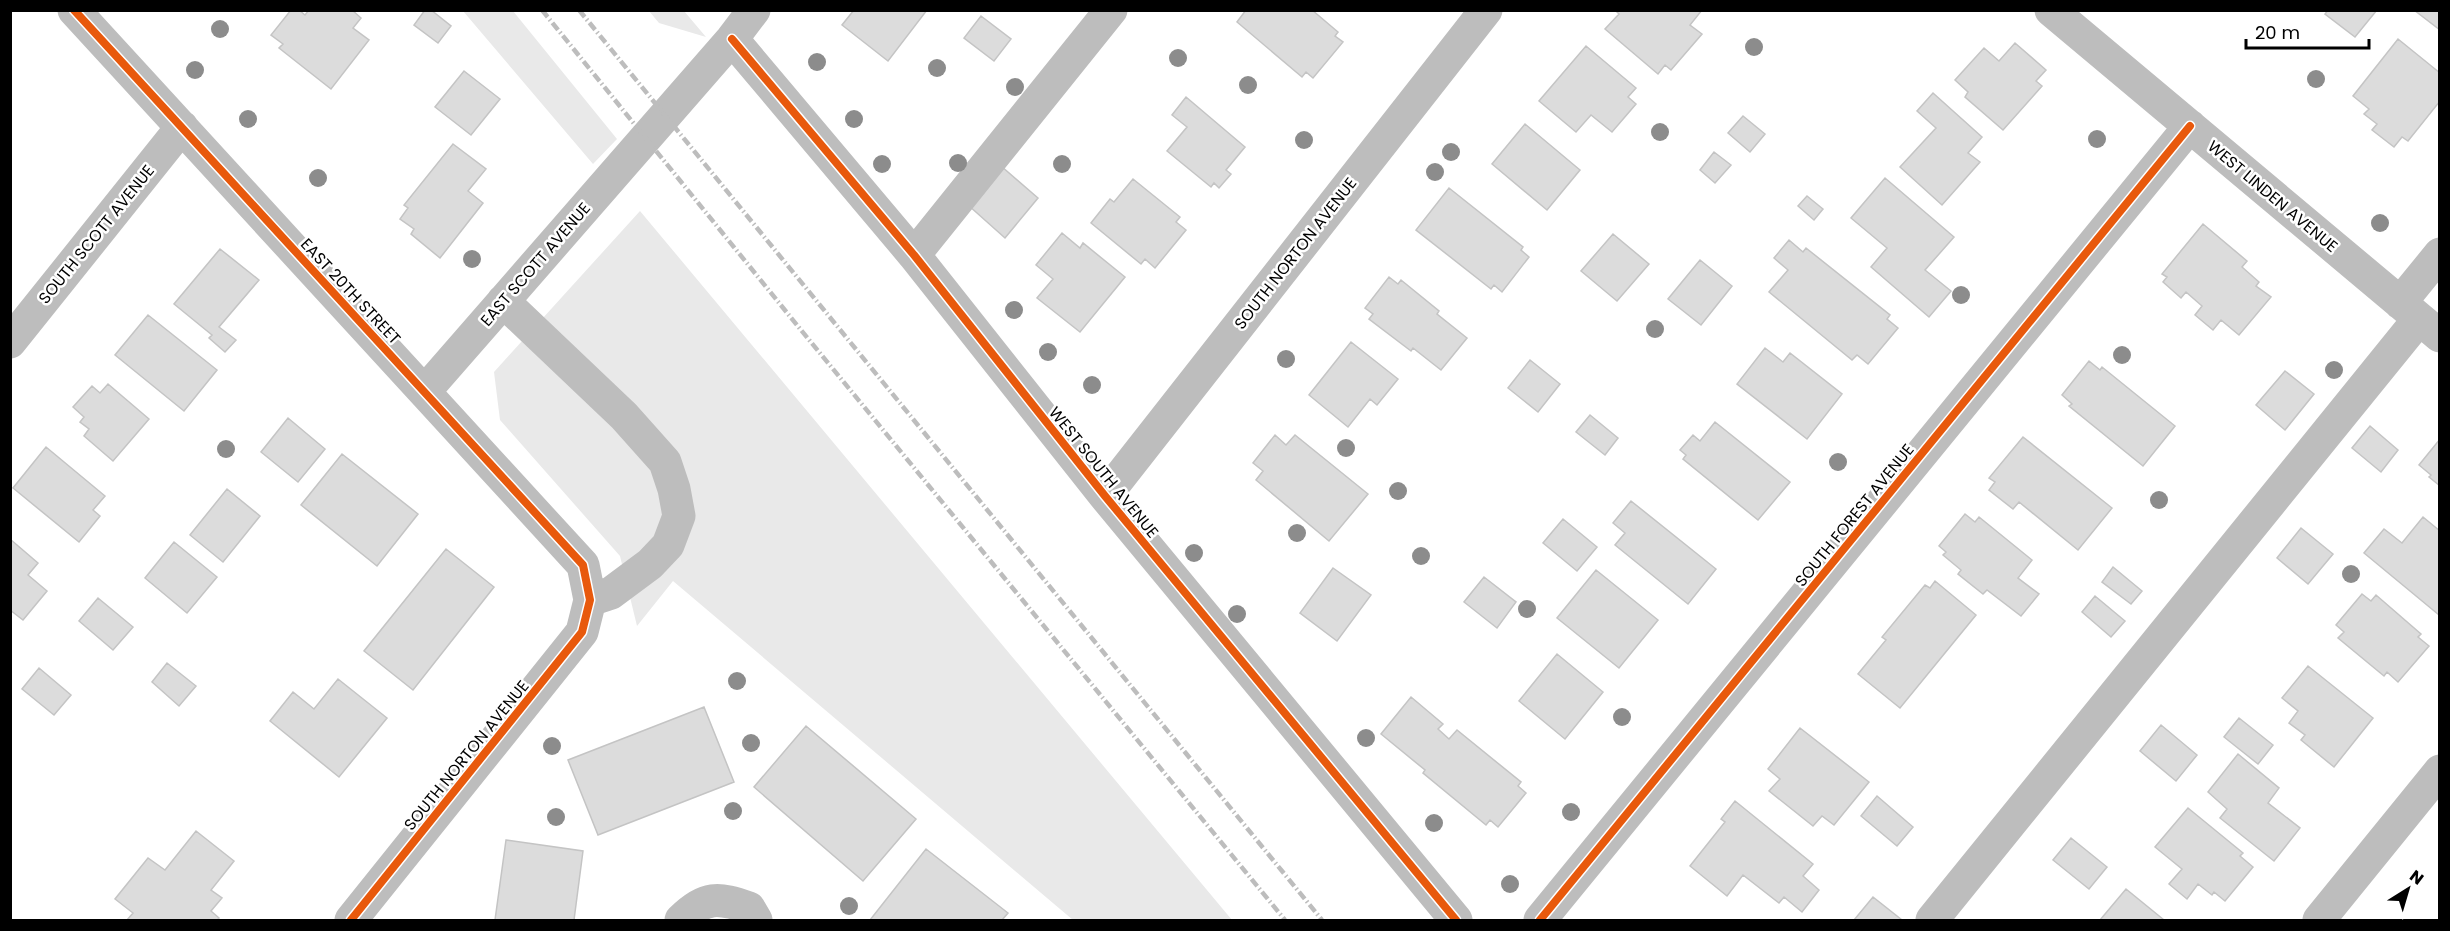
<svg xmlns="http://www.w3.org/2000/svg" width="2450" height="931" font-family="Poppins,sans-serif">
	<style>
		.green { fill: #e9e9e9 }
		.building { fill: #dcdcdc; stroke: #c4c4c4; stroke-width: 1.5 }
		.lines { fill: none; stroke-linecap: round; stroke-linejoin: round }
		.minor { stroke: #bdbdbd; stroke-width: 33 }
		.rail { stroke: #bdbdbd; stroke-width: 4.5; stroke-dasharray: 9 3 1.5 3; stroke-linecap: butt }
		.cycleway-casing { stroke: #fff; stroke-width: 11 }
		.cycleway { stroke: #e8590c; stroke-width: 8 }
		.tree { fill: #8c8c8c }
		.labels { text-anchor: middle; stroke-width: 5; stroke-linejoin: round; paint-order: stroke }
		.street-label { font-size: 16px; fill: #000; stroke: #fff }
	</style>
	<rect width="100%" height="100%" fill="#fff"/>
	<!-- green -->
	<path class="green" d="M463,11h50l104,128 -24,25z
		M649,11h35l22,26 -47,-14z
		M640,211l592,709h-159l-400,-339 -36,45 -17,-70 -120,-136 -6,-48z"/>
	<!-- building -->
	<path class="building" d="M291,10h8l6,5 4,-5h43l9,8 -8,10 16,12 -38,49 -52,-41 4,-4 -12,-9z
		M425,10h6l20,16 -13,17 -24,-18z
		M854,10h73l-39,51 -46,-36z
		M1246,10h66l26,22 -3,4 8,6 -30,36 -7,-6 -4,5 -65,-55z
		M1615,10h87l-12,15 12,9 -31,36 -6,-5 -7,9 -53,-45 14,-15z
		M2328,10h49l-22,27 -30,-23z
		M2414,10h26v20z
		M981,16l30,23 -17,22 -30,-23z
		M2398,39l42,34v28l-32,40 -6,-4 -8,10 -22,-17 5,-6 -13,-10 5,-5 -16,-13z
		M2015,43l31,27 -10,11 6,5 -39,44 -38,-33 3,-5 -13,-12 29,-32 15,13z
		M1586,46l50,42 -8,9 8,7 -24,28 -21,-17 -15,17 -37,-31z
		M464,71l36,28 -29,36 -36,-28z
		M1933,93l49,44 -14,16 12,9 -38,43 -42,-38 36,-39 -19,-17z
		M1186,97l59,50 -19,23 5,4 -12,14 -5,-5 -3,4 -44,-36 20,-24 -15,-12z
		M1743,116l22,18 -15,18 -22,-19z
		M1525,124l55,46 -33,40 -55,-46z
		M453,144l33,25 -18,22 15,12 -43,55 -29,-24 3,-5 -14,-10 8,-11 -4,-3z
		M1714,152l17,13 -16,18 -15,-13z
		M1001,166l37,32 -33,40 -37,-33z
		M1885,178l69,59 -29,33 26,21 -22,26 -58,-50 16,-19 -36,-30z
		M1133,179l47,38 -4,5 10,8 -31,38 -10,-9 -4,5 -50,-41 19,-24 4,3z
		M1449,188l74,59 -2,3 8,7 -27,35 -8,-7 -3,4 -75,-59z
		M1807,196l16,13 -9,11 -16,-14z
		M2203,224l44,37 -5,6 17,15 -3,4 15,11 -32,38 -18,-15 -8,10 -18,-15 7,-9 -16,-14 -5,6 -18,-16 4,-5 -5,-3z
		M1062,233l18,15 3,-5 42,34 -45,55 -43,-34 16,-19 -17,-14z
		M1613,234l36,30 -32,37 -36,-30z
		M1789,240l14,12 3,-4 84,67 -3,4 11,9 -30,36 -11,-9 -5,5 -83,-68 19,-22 -14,-12z
		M220,249l39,31 -40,47 17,13 -11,12 -16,-14 3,-3 -38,-31z
		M1700,260l32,26 -31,39 -33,-26z
		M1389,277l9,7 3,-4 38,31 -2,3 30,24 -26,32 -28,-22 -2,3 -42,-32 4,-5 -8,-6z
		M148,315l69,55 -33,41 -69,-56z
		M1351,342l47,37 -21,26 -7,-6 -22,28 -39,-32z
		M1765,348l18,14 7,-9 52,41 -35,45 -70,-55z
		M1530,360l30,24 -22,28 -30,-24z
		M2089,361l11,9 2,-3 73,59 -32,40 -74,-60 3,-2 -10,-9z
		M2285,371l29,23 -29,36 -29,-25z
		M108,384l41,35 -36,42 -29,-25 5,-7 -9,-7 4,-5 -11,-10 19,-21 8,7z
		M1590,415l28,23 -13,17 -29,-23z
		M288,418l37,31 -27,33 -37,-30z
		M1715,422l75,60 -32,38 -75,-61 3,-4 -6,-5 13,-15 7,6z
		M2370,426l28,24 -17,22 -29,-24z
		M1275,435l11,10 9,-10 73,59 -39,47 -73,-61 7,-9 -10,-8z
		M2023,437l89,71 -34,42 -59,-48 -6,7 -24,-19 6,-8 -6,-4z
		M2440,439v47l-11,-9 2,-2 -12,-10z
		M46,447l59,49 -12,14 7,6 -21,26 -66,-54z
		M342,454l76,60 -41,52 -76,-61z
		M227,489l33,27 -37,46 -33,-27z
		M1631,501l85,68 -28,35 -73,-59 10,-12 -12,-10z
		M1965,514l10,8 4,-5 53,43 -14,18 21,16 -18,22 -34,-26 -4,4 -25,-20 3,-4 -18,-15 3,-3 -7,-6z
		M2423,517l17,14 -1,84 -75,-62 20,-24 18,14z
		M1563,519l34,28 -20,24 -34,-28z
		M2301,528l32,26 -25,30 -31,-26z
		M10,539l28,24 -10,12 19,16 -24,29 -13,-10z
		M174,542l43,35 -30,36 -42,-35z
		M446,549l48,38 -81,103 -49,-39z
		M2113,567l29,24 -11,13 -29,-22z
		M1333,568l38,27 -34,46 -37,-28z
		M1596,570l62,50 -39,48 -62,-50z
		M1484,577l32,25 -19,26 -33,-26z
		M1935,581l41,34 -76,93 -42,-34 28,-34 -4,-3 43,-52 5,3z
		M2362,594l9,7 5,-6 45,39 -3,3 11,9 -31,36 -11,-10 -3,4 -46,-38 6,-6 -8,-7z
		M2095,596l30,25 -14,16 -29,-25z
		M98,598l35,29 -20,23 -34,-29z
		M1557,654l46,38 -38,47 -46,-38z
		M167,663l29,23 -17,20 -27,-24z
		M2308,666l65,52 -39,49 -33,-27 4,-5 -16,-12 9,-12 -16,-13z
		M39,668l32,27 -17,20 -32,-26z
		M338,679l49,39 -48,59 -69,-56 23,-29 21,17z
		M1411,697l32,27 -5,5 11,10 8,-9 64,52 -3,4 8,7 -28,34 -8,-7 -4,5 -63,-52 2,-3 -44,-36z
		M704,707l30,75 -136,53 -30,-75z
		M2239,718l34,27 -15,19 -34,-27z
		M2161,725l36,30 -21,26 -36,-30z
		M806,726l110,93 -53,62 -109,-94z
		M1800,728l69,54 -35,43 -12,-9 -9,10 -44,-35 11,-12 -12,-10z
		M2238,754l41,34 -11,15 32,25 -26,33 -54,-43 7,-9 -19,-17z
		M1877,796l36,31 -16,19 -36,-30z
		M1735,801l78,63 -10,12 16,14 -17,22 -18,-15 -5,6 -36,-28 -16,21 -37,-30 35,-44 -4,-3z
		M2188,808l55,45 -3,3 13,11 -28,34 -11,-9 -2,3 -14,-11 -11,15 -18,-15 13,-15 -27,-22z
		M196,831l38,30 -23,29 11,8 -11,13 8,7 -2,2h-90l6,-7 -18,-14 33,-41 17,12z
		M2071,838l36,29 -18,22 -36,-29z
		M506,840l77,11 -9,69h-79z
		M926,849l82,64 -6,7h-132z
		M2126,889l38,31h-64z
		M1873,897l29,23h-48z"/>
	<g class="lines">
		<!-- minor -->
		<path class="minor" d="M74,10l509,555 7,35 -8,32 -231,288
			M2051,10l389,326
			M732,39l182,216 191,241 351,424
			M914,255l197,-245
			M503,301l121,115 41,46 9,27 5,27 -11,29 -18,19 -39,29 -21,7
			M2400,303l40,-49
			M10,342l172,-215
			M425,391l307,-352 22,-29
			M1105,496l381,-486
			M681,920c24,-24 37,-23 68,-12l7,12
			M1540,920l650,-794
			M1932,920l487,-601
			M2319,920l121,-149"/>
		<!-- rail -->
		<path class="rail" d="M542,10l259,320 484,590
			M579,10l743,910"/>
		<!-- cycleway casing -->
		<g class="cycleway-casing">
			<path id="cycleway" d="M74,10l509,555 7,35 -8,32 -231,288
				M732,39l182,216 191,241 351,424
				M1540,920l650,-794"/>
		</g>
		<!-- cycleway -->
		<use href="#cycleway" class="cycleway"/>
	</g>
	<!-- trees -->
	<g class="tree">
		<circle cx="220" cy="29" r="9"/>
		<circle cx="1754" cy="47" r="9"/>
		<circle cx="1178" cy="58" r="9"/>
		<circle cx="817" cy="62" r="9"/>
		<circle cx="937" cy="68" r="9"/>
		<circle cx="195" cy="70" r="9"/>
		<circle cx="2316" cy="79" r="9"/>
		<circle cx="1248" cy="85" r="9"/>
		<circle cx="1015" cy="87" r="9"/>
		<circle cx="248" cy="119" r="9"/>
		<circle cx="854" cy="119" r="9"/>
		<circle cx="1660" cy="132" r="9"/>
		<circle cx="2097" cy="139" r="9"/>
		<circle cx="1304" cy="140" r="9"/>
		<circle cx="1451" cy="152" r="9"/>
		<circle cx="958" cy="163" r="9"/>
		<circle cx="882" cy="164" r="9"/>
		<circle cx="1062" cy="164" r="9"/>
		<circle cx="1435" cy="172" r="9"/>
		<circle cx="318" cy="178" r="9"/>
		<circle cx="2380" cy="223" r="9"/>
		<circle cx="472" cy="259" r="9"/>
		<circle cx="1961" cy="295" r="9"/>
		<circle cx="1014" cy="310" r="9"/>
		<circle cx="1655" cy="329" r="9"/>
		<circle cx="1048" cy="352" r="9"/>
		<circle cx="2122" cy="355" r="9"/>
		<circle cx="1286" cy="359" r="9"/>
		<circle cx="2334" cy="370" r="9"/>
		<circle cx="1092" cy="385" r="9"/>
		<circle cx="1346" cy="448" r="9"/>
		<circle cx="226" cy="449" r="9"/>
		<circle cx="1838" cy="462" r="9"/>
		<circle cx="1398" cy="491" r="9"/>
		<circle cx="2159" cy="500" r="9"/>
		<circle cx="1297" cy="533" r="9"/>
		<circle cx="1194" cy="553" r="9"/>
		<circle cx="1421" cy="556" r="9"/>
		<circle cx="2351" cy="574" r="9"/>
		<circle cx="1527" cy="609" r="9"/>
		<circle cx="1237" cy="614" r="9"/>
		<circle cx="737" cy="681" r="9"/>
		<circle cx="1622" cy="717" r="9"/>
		<circle cx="1366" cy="738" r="9"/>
		<circle cx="751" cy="743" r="9"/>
		<circle cx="552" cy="746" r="9"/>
		<circle cx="733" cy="811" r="9"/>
		<circle cx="1571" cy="812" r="9"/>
		<circle cx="556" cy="817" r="9"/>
		<circle cx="1434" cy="823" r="9"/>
		<circle cx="1510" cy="884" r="9"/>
		<circle cx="849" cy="906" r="9"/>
	</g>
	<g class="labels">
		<!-- street labels -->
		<g class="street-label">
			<text transform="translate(2273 196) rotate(40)" y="6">WEST LINDEN AVENUE</text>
			<text transform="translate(96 234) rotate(-51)" y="6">SOUTH SCOTT AVENUE</text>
			<text transform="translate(1295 253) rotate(-52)" y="6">SOUTH NORTON AVENUE</text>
			<text transform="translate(535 264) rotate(-49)" y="6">EAST SCOTT AVENUE</text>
			<text transform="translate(351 291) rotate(47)" y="6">EAST 20TH STREET</text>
			<text transform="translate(1104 472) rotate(51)" y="6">WEST SOUTH AVENUE</text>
			<text transform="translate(1854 515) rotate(-51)" y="6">SOUTH FOREST AVENUE</text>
			<text transform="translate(466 755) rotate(-51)" y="6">SOUTH NORTON AVENUE</text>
		</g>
	</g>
	<!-- border -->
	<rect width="2450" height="931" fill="none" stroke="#000000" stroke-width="24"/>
	<!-- north arrow -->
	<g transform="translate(2408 889) rotate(37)" stroke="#ffffff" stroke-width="4.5" paint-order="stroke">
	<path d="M0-4.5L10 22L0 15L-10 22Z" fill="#000000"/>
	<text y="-9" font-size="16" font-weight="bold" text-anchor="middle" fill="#000000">N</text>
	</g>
	<!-- scale -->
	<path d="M2246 39v9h123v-9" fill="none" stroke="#000000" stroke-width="3"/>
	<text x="2255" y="39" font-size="18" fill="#000000" stroke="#ffffff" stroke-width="4.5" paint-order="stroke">20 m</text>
</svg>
